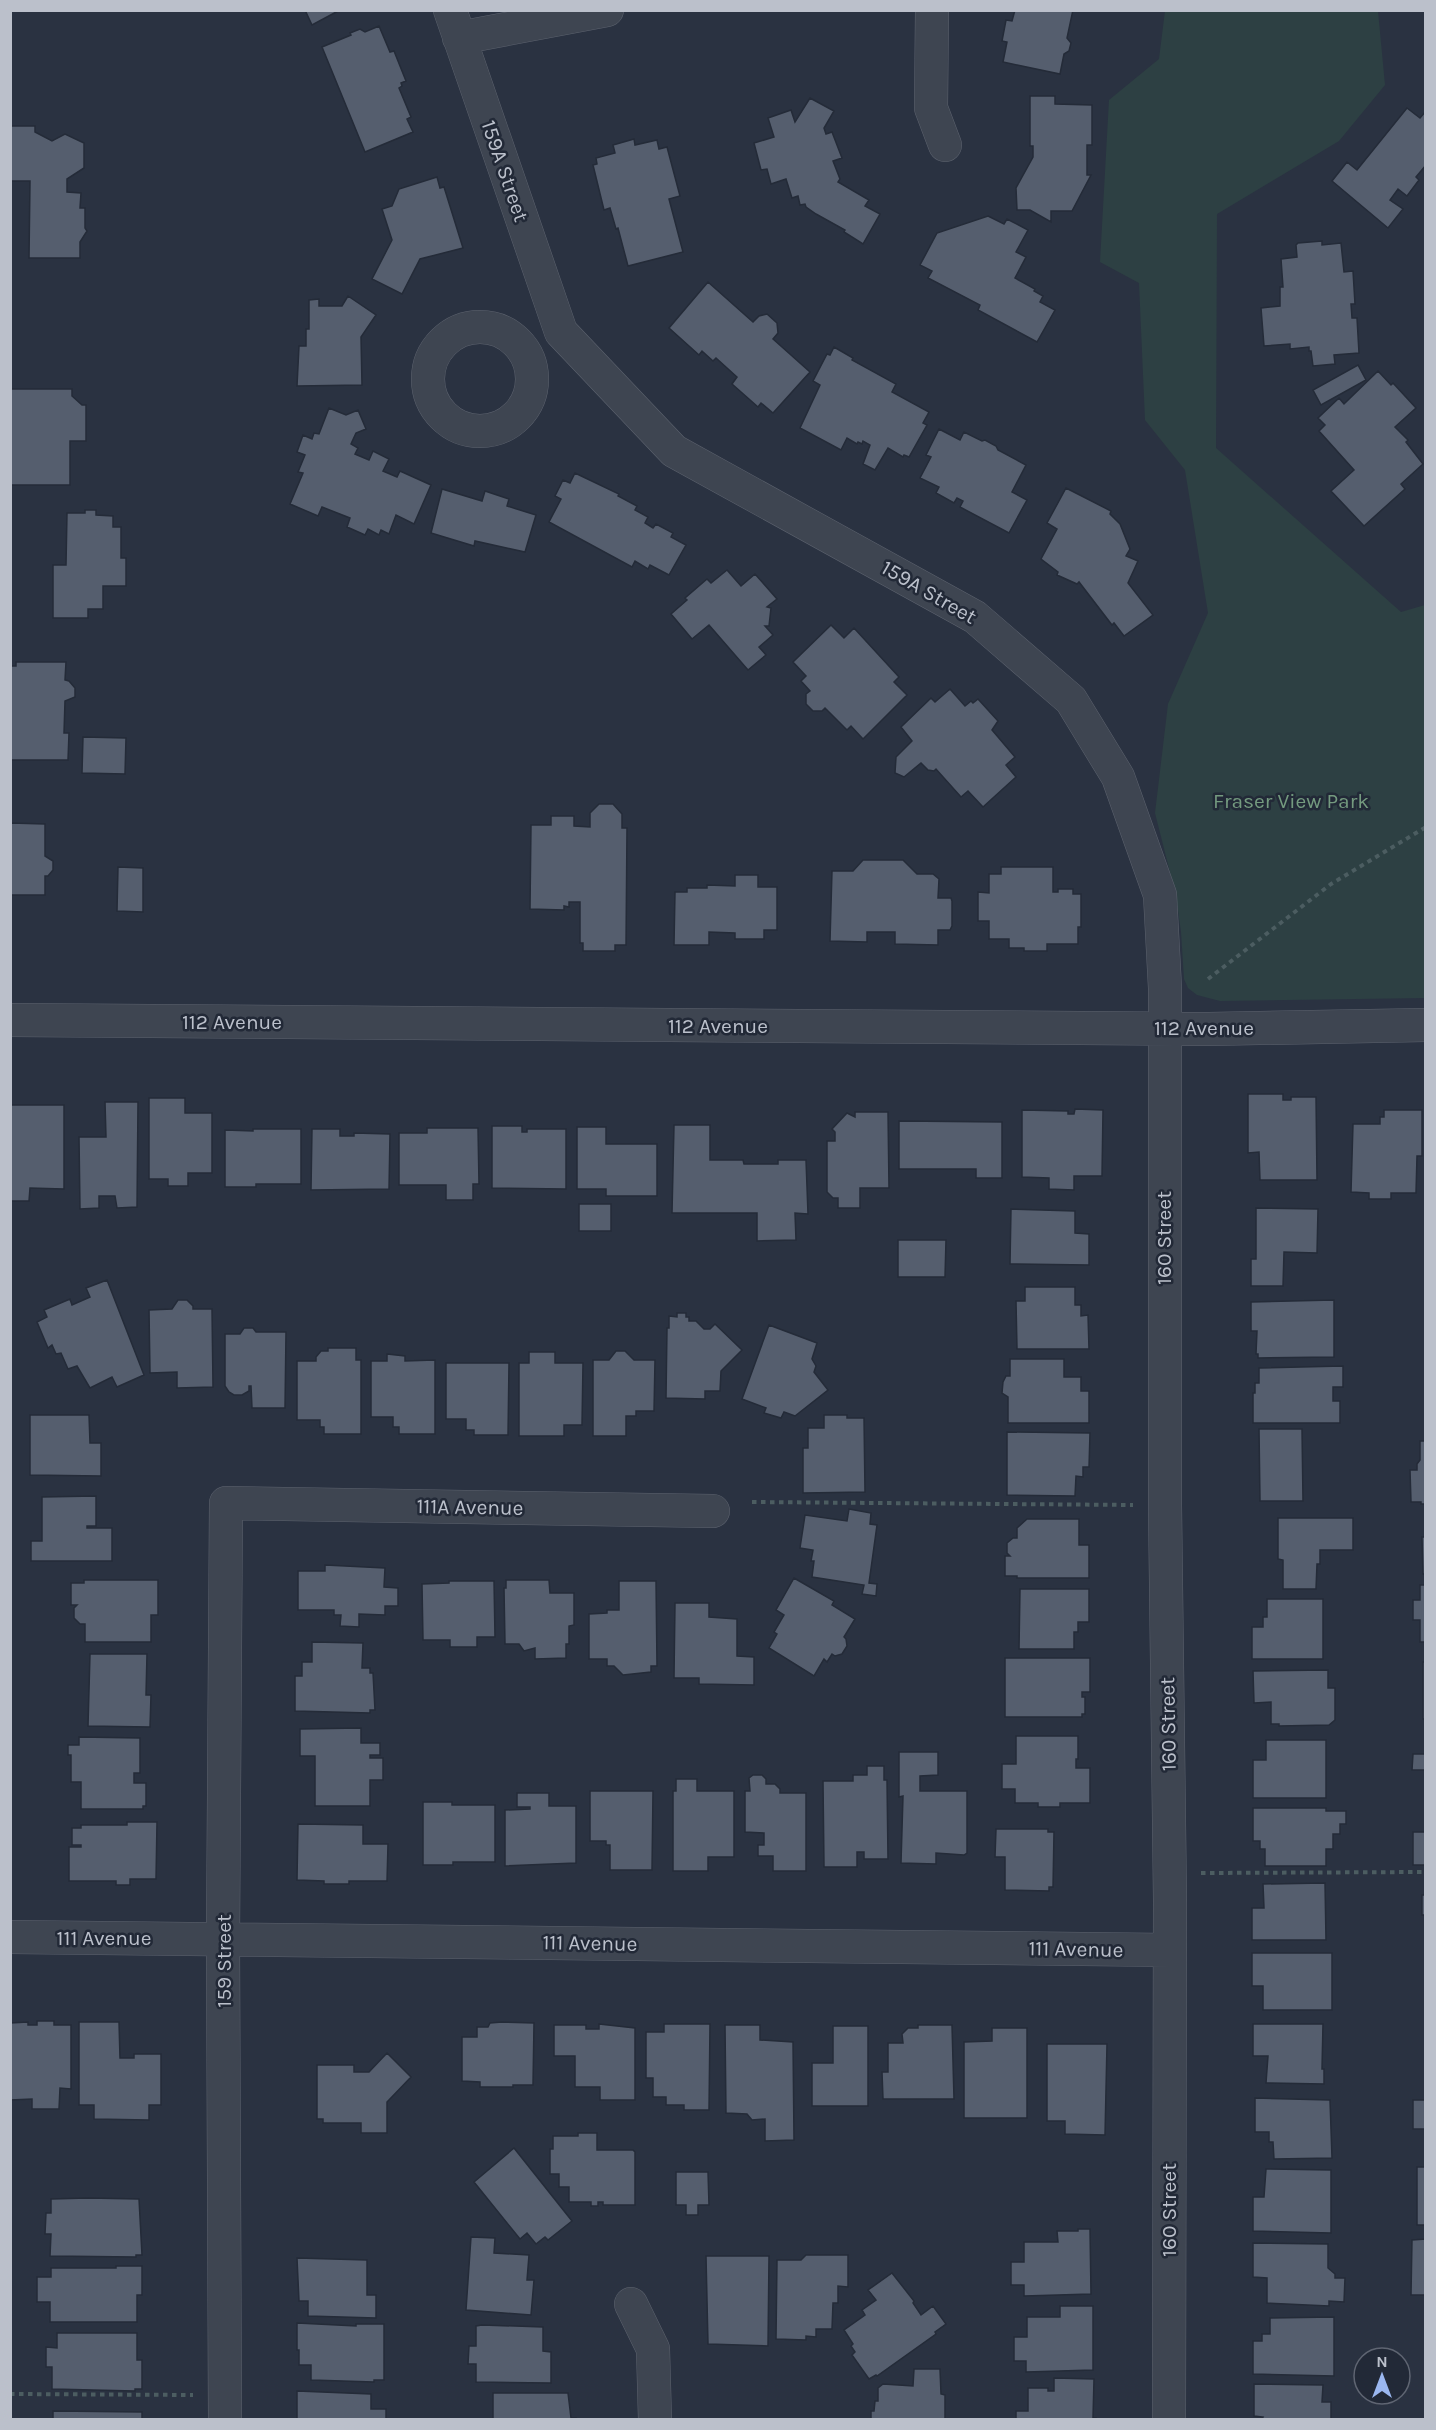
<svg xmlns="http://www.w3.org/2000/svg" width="1436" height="2430" font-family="Karla,sans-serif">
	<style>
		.green { fill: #2d4043 }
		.building { fill: #555e6e; stroke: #242b38; stroke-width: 1.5 }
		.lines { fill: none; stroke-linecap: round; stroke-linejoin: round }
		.minor-casing { stroke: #5c626e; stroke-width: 34 }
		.path { stroke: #4c5d61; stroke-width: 4; stroke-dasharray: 4.5 4.5; stroke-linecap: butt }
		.minor { stroke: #3e4551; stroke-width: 33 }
		.labels { text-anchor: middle; stroke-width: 5; stroke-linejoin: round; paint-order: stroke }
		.street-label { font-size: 21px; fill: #bbc0cb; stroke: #222937 }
		.park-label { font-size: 21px; fill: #749a7f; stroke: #222937 }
	</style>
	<rect width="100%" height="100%" fill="#2a3241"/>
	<!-- green -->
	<path class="green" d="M1165,11h213l7,74 -46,56 -122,73 -1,234 185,164 24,-7v393l-205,3 -23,-6 -9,-7 -4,-9 -3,-47 -5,-36 -21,-83 13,-109 40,-91 -23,-143 -40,-50 -6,-137 -39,-21 9,-162 50,-41z"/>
	<!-- building -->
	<path class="building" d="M305,10h35l-28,15z
		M1015,10h58l-6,28 4,5 -2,8 -5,3 -4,20 -57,-12 4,-20 -5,-1 4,-21 6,1z
		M379,26l11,26 4,-1 12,30 -5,2 1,3 -3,2 12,29 -4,2 6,13 -48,20 -43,-105 29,-12 -1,-2 10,-4 5,3z
		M1030,96h25v8l37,1v40h-5v30h4l-19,36h-21v11l-21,-12h-13l-1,-22 17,-31v-11h-3z
		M810,98l24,13 -10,17 2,6 6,-2 10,26 -9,3 7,18 -2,3 31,18 -4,6 15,8 -17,30 -19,-12 1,-2 -29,-16 -10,-7 -1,-3 -5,1 -2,-9 -6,2 -6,-19 -15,5 -4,-15 -6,1 -7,-27 20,-6 -6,-19 23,-8 4,12z
		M1407,108l13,10 6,-7v54l-10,12 3,3 -12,16 -9,-7 -8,11 13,9 -15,19 -56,-47 15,-19 10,8z
		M10,126h25v6l17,9 13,-7 19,9v25l-17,11v13l14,1 -1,15h5v20l2,3 -7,11v16h-51l1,-77h-20z
		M634,139l1,6 22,-5 2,9 8,-2 13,49 -11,3 14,53 -55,14 -10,-38 -2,1 -6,-21 -6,2 -11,-45 4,-1 -1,-6 19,-5 -2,-8z
		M437,177l3,11 4,-1 19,61 -43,11 -18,35 -30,-15 20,-39 -10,-31 10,-3 7,-17z
		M988,216l16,8 3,-5 21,11 -12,22 10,5 -11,21 20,11 -1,2 9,5 -3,6 15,8 -18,32 -59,-32 2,-5 -52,-27 4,-7 -12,-6 17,-32z
		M1322,241v4l19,-2 3,29 9,-1 2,33h-4l1,14h5l2,35 -25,2 1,9 -22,2 -2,-15h-2v-4l-19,2v-5l-26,2 -3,-38 19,-2v-19h3l-2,-28 16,-2 -1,-12 2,-2z
		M708,282l45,40 6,-6 8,-2 10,9 1,10 -5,6 37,33 -37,41 -12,-10 -3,4 -26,-23 5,-7 -21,-19 -3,3 -11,-10 -3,4 -30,-27z
		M348,296l28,19 -15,22 1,48 -65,1 2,-40h7v-17h3v-29l10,-1v7h23z
		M834,347l19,11 -1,2 44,24 -4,8 37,20 -6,11 4,2 -18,32 -5,-2 -1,2 -15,-9 -13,22 -12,-6 7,-19 -7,-4 -1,3 -4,-2 -1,2 -10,-6 -6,12 -41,-22 20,-43 -7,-4 14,-27 3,1z
		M1358,365l8,15 -45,25 -8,-15z
		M1378,371l13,14 2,-2 23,25 -21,19 13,13 -2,2 17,22 -22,20 4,5 -41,37 -33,-35 23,-21 -35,-39 6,-6 -7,-7 21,-20 5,6z
		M10,389h62v7l10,9h4v36h-16v44h-60z
		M329,408l17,7 12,-5 8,19 -10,4 -5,11 7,4 -3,6 14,6 4,-9 16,8 -6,12 14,6 3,-6 31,14 -17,39 -18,-9 -7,19 -8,-4 -2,5 -11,-6 -3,6 -18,-8 3,-9 -28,-11 -4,9 -28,-12 13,-31 -5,-1 7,-17 -8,-3 6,-17 9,4 2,-6 5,1z
		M939,429l21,11 4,-8 18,9 3,-1 11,6 2,4 28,15 -14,27 15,8 -18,33 -49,-26 3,-6 -6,-3 -3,5 -18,-10 3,-6 -19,-9 11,-21 -5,-2z
		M575,473l44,21 -1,2 19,10 -2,4 13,7 -3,6 8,5 3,-4 17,9 -2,4 15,8 -17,30 -19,-10 -2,4 -13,-8 -3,6 -83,-45 12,-23 -6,-3 8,-16 7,3z
		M1066,488l45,23 -1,3 10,10 10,25 -4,7 12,5 -10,22 25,32 -29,21 -10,-13 -2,2 -33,-43 -2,2 -20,-9 1,-3 -17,-13 16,-30 -10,-6z
		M442,489l40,12 3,-10 24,8 -2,7 29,9 -11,37 -50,-11 -1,5 -43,-13z
		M85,510h11v5l17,1v11h8v31h5v28h-23v23h-15v9h-35v-53h13l1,-52h18z
		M727,570l14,16 14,-12 22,25 -10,8 4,1 -2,18h-4l8,9 -14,12 7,8 -18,15 -39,-45 -17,14 -21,-25 16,-14 -2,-2 22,-19 4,4z
		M831,625l13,13 10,-10 45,49 -5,5 13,13 -44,44 -12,-13 -4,4 -22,-22 -3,3h-9l-7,-7v-10l4,-3 -9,-10 5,-5 -13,-14z
		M16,662h50l-1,18 4,1 6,7v9l-10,4 -1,32h5l-1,27h-58l1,-94h5z
		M950,689l15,17 6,-5 2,2 5,-4 20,22 -6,9 23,27 -9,8 10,12 -33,30 -15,-16 -7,6 -25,-28 -2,2 -6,-1 -7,-7 -17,14 -9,-4 1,-16 16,-16 -11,-14 30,-29 4,4z
		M83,737l43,1 -1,36 -43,-1z
		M599,804h14l9,10v14h5l-1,117h-11v6h-32v-8h-3v-41h-11v5l-5,-1v4l-34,-1 1,-84h20v-9h23v10l16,1v-14z
		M10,823l35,1v32l8,5v9l-5,6h-3v19h-35z
		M863,860h40l14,14h16l6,5 -1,19h13l1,3v25l-2,4h-12v15l-43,-1v-12h-28v10l-37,-1 2,-70h21z
		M118,867l25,1v44l-26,-1z
		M1001,867h52v25h5v-3h15v5h8v33h-3v17h-31v7h-23v-3h-15v-9h-20v-18h-11v-29l11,1v-19h12z
		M735,875h23v12h19v43h-13v9h-29v-6l-26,-1v13h-35l1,-53h12v-4h20v-3l28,1z
		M1248,1094h35v6h8v-3h25l1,83h-57l-1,-28 -11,1z
		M149,1098h36v15h27v60h-24v13h-20v-7h-19z
		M105,1102h33l-1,105 -20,1 -2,-12h-16v12l-19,1 -1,-72h27z
		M10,1105h54v84l-34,-1 -1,13h-19z
		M1075,1109l28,1 -1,66h-28v14l-25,-1v-11l-27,-1v-67l46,1v3h6z
		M1384,1110h38v46h-5l-1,37h-25v6h-22v-6l-18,-1 2,-68h27v-7h4z
		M855,1112h33l1,76h-29v20h-22v-10h-5l-6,-6v-51h8v-9l-3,-3 15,-16 8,4z
		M899,1121l103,1v56h-26v-9h-77z
		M674,1125h36v35h33l1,4h34v-4h28l2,54 -13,-1 1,27 -39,1v-28h-85z
		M492,1126h30v6h5v-3h39v60l-74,-1z
		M577,1127h29v17h51v52h-51v-7h-29z
		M427,1128h51l1,56h-6v16h-27v-15h-47v-52h28z
		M253,1129h48v55h-45v3h-31v-57l28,1z
		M312,1129h28v7h14v-3l36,1 -1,55 -78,1z
		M579,1204h32v27h-32z
		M1256,1208l62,1 -1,44 -33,-1 -1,34h-32v-27h5z
		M1011,1209l64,2v22l14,1v31l-79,-1z
		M898,1240h48l-1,37h-47z
		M107,1280l37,95 -27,12 -5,-10 -22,11 -13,-22 -9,3 -7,-16 -5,1 -4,-9 -4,3 -11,-26 10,-5 -3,-7 26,-11 2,6 18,-8 -4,-9z
		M1025,1287h50v18h6v11l7,-1 1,34h-72l-1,-48h9z
		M178,1300h9l6,6v3h19l1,78 -36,1v-16l-27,1 -1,-63 23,-1z
		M1334,1300v57l-76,1v-4h-2l1,-23h-6v-29z
		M677,1313h9v4h3v4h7l8,8h6l5,-5 27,26 -21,21 -1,20h-15v8l-39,-1 1,-70h2v-12l8,1z
		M769,1325l48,18 -5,16 4,7 -2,6 14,18 -33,26 -11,-4 -3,6 -17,-5 2,-5 -24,-9z
		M244,1328h9l3,4h30l-1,76h-33l-1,-22h-2v5l-7,4h-8l-5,-3 -4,-6v-52h15z
		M328,1348h28v12h5v74h-37v-7h-4v-7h-23v-59h19v-4l5,-6h7z
		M616,1351h9l9,9h21l-1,51h-18v5h-10v20h-33v-76h16z
		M529,1352h26v11h28l-1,62h-18v11h-45v-73h10z
		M387,1354l18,2v5l30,-1v74h-36v-7h-6v-10h-22v-56h16z
		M1010,1359h54v18h17v14h8v32h-81v-26l-6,-4 1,-11 3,-6h4z
		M446,1363h63l-1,72h-34v-5h-8v-11h-20z
		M1343,1366v21h-10v14h7v22h-87v-30h2v-10h4v-15z
		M30,1415h59l1,28h11v33l-71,-1z
		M824,1415h23v3h17l1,74 -62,1v-45h5v-20h16z
		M1259,1429h43l1,72h-43z
		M1007,1432l83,1 -1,34h-6v10l-7,-1 -1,20 -68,-1z
		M1420,1441h6v63h-5v-2h-10l-1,-32h7v-6l3,-4z
		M96,1496v30h-9v2h25v33h-81v-20h11v-44z
		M849,1509l22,4 -1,11 7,1 -8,58 8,1 -1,12 -14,-2 2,-9 -52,-8 2,-16h-3l2,-11 -13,-2 5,-33 42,6z
		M1278,1518h75v32h-33v14h-3l-1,25h-33v-29l-5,-1z
		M1027,1519h52v26h10v33h-72v-2h-12v-20h5l-3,-3v-10l6,-5h4v-10z
		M1422,1537h4v37h-3z
		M325,1565l60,3 -1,19 14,1v18h-13v9l-26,-1v13l-19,-1 1,-11h-7v-5h-36v-39h27z
		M794,1578l40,23 -2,4 23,14 -11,18 2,2 1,7 -5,8 -7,2 -3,-2 -5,8 -3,-3 -10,17 -45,-28 8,-14 -3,-2 10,-17 -8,-5z
		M84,1580h74v35h-7v27h-66v-18h-5l-6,-6v-10l3,-3h-6v-22h13z
		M506,1580h43l1,13h24v32l-5,1v18h-3v14l-31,1v-11l-11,3 -5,-7h-14l-1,-56h2z
		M449,1581h45l1,56h-18v10h-27v-7h-27l-1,-56 27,-1z
		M619,1581h37l1,85h-6v6l-28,3 -9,-9h-7v-7h-18v-45l18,-1v-3h12z
		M1420,1585h6v57h-6v-22h-7v-20h7z
		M1020,1589h69v33h-11v10h-4v17h-55z
		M1267,1599h56v60h-71v-32h11v-10h4z
		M675,1603h34v14l28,2v37l17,1v28l-55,-1v-6h-25z
		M312,1642l51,1 -1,25h8v5h3l2,37h-5v3l-75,-2v-35h7v-14h10z
		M90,1654h57l-1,41h5l-1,32 -62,-1z
		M1005,1658h85v34h-8v5h3v17h-3v3h-77z
		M1423,1662h3v57h-3z
		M1328,1670v18h7v32l-6,5 -50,1v-2h-8v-22l-17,1 -1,-32z
		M361,1728v15h19v12h-10v3h13v22h-13v26h-55v-50h-15v-27z
		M1016,1736h62v23h-2v9h14v35h-30v4h-22v-4h-23v-14h-13v-25h14z
		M79,1737l61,1v35h-6v10h12v23h-3v3h-62v-27h-10v-27h-3v-10h11z
		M1266,1740h60v58h-73v-38h13z
		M899,1752h39v23l-18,1v15h47v62l-3,2 -28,-2v11l-35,-1 2,-67 -4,1z
		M1413,1754h13v16h-14z
		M867,1766h17v14h3l1,79h-24v-7h-7v15h-33l-1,-86h30v-6h14z
		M753,1775h9l4,4v5h9l5,5v4h26v78h-33v-15h-15v-11h6v-12l-19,-1v-41h5l-1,-13z
		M676,1779h21v12h37v66h-26v14h-35v-80h3z
		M590,1791h63l-1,79h-42v-25h-4v-4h-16z
		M517,1793h32v13h27v57l-71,3v-56l25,-1v-2h-13z
		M423,1802h29v3h43v57h-42v3h-30z
		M1253,1808h73v3h20v13h-6v10h-7v15h-7v17h-61v-17h-5v-8h-7z
		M127,1822h30l-1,57h-26v6h-14v-4h-47v-34h12v-2h-9v-17h9v-3h46z
		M298,1824l65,1v19h25l-1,37h-38v3h-25v-3l-27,-1z
		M996,1829h52v3h6l-1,55h-4v4l-44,-1v-33h-10z
		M1413,1832h13v33h-13z
		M1325,1883l1,57h-74v-32h12l-1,-24z
		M1422,1895h4v20h-4z
		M1252,1953h80v57h-69v-24h-11z
		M37,2021h17v4h17v64l-11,-1 -1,21h-27v-10l-22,1v-77l18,-1v3h9z
		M79,2022h40l1,36h14v-4h27v51h-12v15l-55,-1v-14h-15z
		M502,2022l32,1 -1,62h-20v2h-33v-5l-18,-1v-44h15v-10h11l2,-4z
		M599,2024l36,4v72h-35v-13h-25v-31h-21v-31h32v4h13z
		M664,2024h46l-1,86h-25v-5h-18v-8h-13v-19h-7v-46h18z
		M1253,2024h70l-1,45h2v15l-58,-1 2,-27h-15z
		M725,2025h35v15l33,2 1,98 -29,1v-22l-13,1 -5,-6 -21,-1z
		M918,2025h34l2,74h-71l-1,-27h6v-29h15l-1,-9 6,-6h10z
		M833,2026h35v80h-56v-43h21z
		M992,2028h35v90h-63v-76l28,-1z
		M1047,2044h60l-2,91 -40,-1v-13h-18z
		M387,2053l24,24 -24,25v31h-26v-10h-38v-4h-6v-54h37v7h15z
		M1255,2098l75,2 2,58 -58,1 -1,-17h-4v-10h-14z
		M1413,2100h13v29h-13z
		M578,2133h19v17h36l2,2v53h-32v-3h-5v4h-7v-4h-22v-15h-10v-13h-9v-25h3v-13h25z
		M514,2148l58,73 -24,19 -3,-3 -9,7 -9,-11 -7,6 -46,-57z
		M1417,2167h9v58h-9z
		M1266,2169l65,1v63l-78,-2v-34h11z
		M676,2172h32l1,33h-11v10h-12v-10h-10z
		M88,2198l51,1 3,56h-6v2l-86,-1 1,-22h-6l1,-21h5v-14z
		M1078,2229h12l1,65 -67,2v-11h-13v-23h13v-20h34l-1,-11h21z
		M471,2237l24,1 -1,15 35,2 -2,25h7l-3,35 -65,-5z
		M1426,2239v56h-15l1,-55z
		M1253,2243l75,1v24l7,6v4h10l-1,24 -15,-1v5l-62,-3v-25l-14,-1z
		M806,2255h42v32l-10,-1v17h-5l-1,26h-16v8l-10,-1v4l-30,-1 1,-79h24z
		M706,2256h63l-1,90 -60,-2z
		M297,2258l70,2v35h9v23l-68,-2v-15h-9z
		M116,2266h26v29h-5v27h-87v-20h-13v-25h14v-9h65z
		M892,2273l22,28 -1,2 8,12 12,-9 13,18 -11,8 1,2 -59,42 -1,-1 -7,4 -17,-24 3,-3 -4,-6 2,-2 -9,-14 21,-15 -3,-5 14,-10 -8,-10z
		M1060,2306h33v64l-67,2v-11h-12v-24h13v-20h33z
		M1334,2317v59l-81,-2v-33h9v-7h8v-16z
		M297,2323l59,3v-2h28v56h-10v2l-63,-2v-15h-12v-15h-2z
		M482,2325l61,2v24l8,1v31l-75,-1v-18h-8l1,-18h7v-20z
		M57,2333h80v27h5v29h-7v2l-83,-2v-22h-6v-20l11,1z
		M914,2369h26l1,25 4,1v25h-74v-9h3l1,-10h3v-13l5,-4 30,2z
		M1054,2378l40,1 -1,39h3v2h-80v-9h12v-23h20v3h6z
		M1254,2384l69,1 -1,17h9v18h-70l2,-3 -9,-1z
		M297,2391l74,3v15h15v11h-89z
		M493,2393h75l3,25h5v2h-83z
		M53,2411l89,1v8h-89z"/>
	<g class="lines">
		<!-- minor casing -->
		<g class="minor-casing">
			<path id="minor" d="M450,10l111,322 113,119 301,166 96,83 47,77 42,118 5,93v517l5,395 -1,520
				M932,10l-1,98 14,37
				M459,38l148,-28
				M428 379a52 52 0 1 1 104 0a52 52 0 1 1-104 0Z
				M10,1020l1199,9 217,-4
				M10,1937l1160,13
				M631,2304l22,45 2,71
				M225,2420l-2,-481 3,-436 487,8"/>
		</g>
		<!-- path -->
		<path class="path" d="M1208,979l123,-95 95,-57
			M752,1502l381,3
			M1201,1873l225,-1
			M10,2394l183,1"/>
		<!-- minor -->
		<use href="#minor" class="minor"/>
	</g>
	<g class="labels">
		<!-- street labels -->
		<g class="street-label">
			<text transform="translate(505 171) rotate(71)" y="7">159A Street</text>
			<text transform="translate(929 592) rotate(30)" y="7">159A Street</text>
			<text x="232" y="1029">112 Avenue</text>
			<text x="718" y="1033">112 Avenue</text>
			<text x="1204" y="1035">112 Avenue</text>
			<text transform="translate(1164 1238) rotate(-90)" y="7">160 Street</text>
			<text transform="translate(470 1507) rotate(1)" y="7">111A Avenue</text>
			<text transform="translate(1168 1724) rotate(-91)" y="7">160 Street</text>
			<text x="104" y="1945">111 Avenue</text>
			<text transform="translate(590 1943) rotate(1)" y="7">111 Avenue</text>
			<text transform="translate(1076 1949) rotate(1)" y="7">111 Avenue</text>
			<text transform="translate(224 1961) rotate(-90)" y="7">159 Street</text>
			<text transform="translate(1169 2210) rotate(-90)" y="7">160 Street</text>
		</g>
		<!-- park labels -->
		<g class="park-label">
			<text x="1291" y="808">Fraser View Park</text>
		</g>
	</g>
	<!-- border -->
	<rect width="1436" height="2430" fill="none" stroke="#bbc0cb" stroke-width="24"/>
	<!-- north arrow -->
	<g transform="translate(1382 2376)"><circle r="28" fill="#222937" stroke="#5f6572" stroke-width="1.5"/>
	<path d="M0-4.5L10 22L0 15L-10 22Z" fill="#9bb7f0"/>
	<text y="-9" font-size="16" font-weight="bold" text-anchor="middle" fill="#bbc0cb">N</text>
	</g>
</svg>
